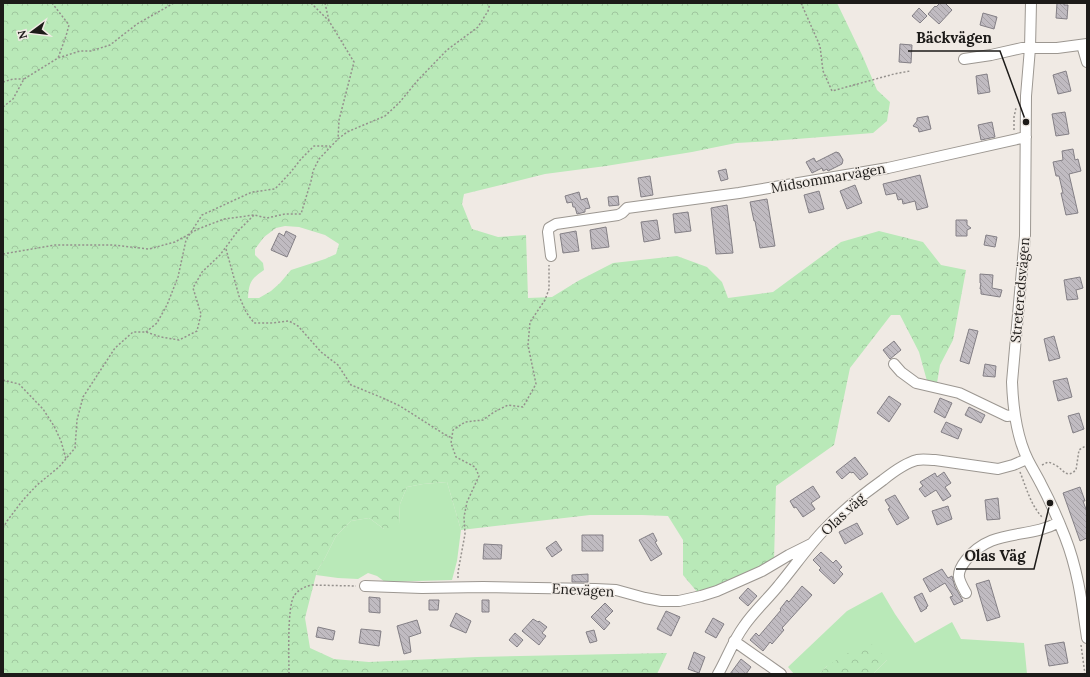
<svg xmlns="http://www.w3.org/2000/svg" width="1090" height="677" font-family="Lora,serif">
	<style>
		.grass { fill: #b9e9b8 }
		.forest { fill: url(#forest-crowns); fill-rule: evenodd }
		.building { fill: url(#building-back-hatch); stroke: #837f85 }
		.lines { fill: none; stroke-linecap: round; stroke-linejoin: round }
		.minor-casing { stroke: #9c9791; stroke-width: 12 }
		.path { stroke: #95918d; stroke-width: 1.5; stroke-dasharray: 2 2; stroke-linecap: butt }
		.minor { stroke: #fff; stroke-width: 10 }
		.labels { text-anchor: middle; stroke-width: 3; stroke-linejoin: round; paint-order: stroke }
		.street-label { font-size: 14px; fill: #1d1b19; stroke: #f0eae4 }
		.leader { fill: none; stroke: #1d1b19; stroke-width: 1.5 }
		.callout-dot { fill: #1d1b19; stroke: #f0eae4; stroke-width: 1.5 }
		.callout-label { font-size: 15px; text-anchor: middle; font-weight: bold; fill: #1d1b19; stroke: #f0eae4; stroke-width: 3; stroke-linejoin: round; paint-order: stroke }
	</style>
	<defs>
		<pattern id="forest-crowns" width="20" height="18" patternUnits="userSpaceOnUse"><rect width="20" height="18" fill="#b9e9b8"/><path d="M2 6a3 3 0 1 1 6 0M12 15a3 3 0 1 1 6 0" fill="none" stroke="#9fc79e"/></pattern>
		<pattern id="building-back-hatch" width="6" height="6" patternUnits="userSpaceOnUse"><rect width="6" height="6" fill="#c0bbc1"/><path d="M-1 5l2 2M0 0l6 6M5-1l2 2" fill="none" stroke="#a5a0a5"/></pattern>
	</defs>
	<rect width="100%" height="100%" fill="#f0eae4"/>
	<!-- grass -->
	<path class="grass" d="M447,482l14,48 -4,31 -5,19 -67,2 -8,-6 -9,-3 -10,6 -20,-1 -22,-3 1,-4 8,-13 11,-22 15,-15 18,-3 15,11 15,-5 1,-20 7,-17 16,-3z
		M882,592l13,22 20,29 37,-21 9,17 63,4 3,31h-154l14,-14 -60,6 -8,8h-25l-6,-7 59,-56z"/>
	<!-- forest -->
	<path class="forest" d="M3,3h834l26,54 14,33 13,12 -3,19 -14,12 -102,8 -35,2 -44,9 -86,14 -61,8 -81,20 -2,10 10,25 26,8 28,-2 2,63 24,-1 26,-16 35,-18 64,-7 30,11 15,15 6,16 45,-6 68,-50 38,-11 44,11 18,23 25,5 -13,70 -13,25 -3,18 -10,-2 -8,-29 -19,-37h-9l-41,53 -16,77 -58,41 -2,75 -46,21 -30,11 -15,-18v-35l-15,-24 -26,-1h-52l-129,15 -14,-48 -24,2 -16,3 -7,17 -1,20 -3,9 -12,-4 -15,-11 -18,3 -15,15 -11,22 -8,13 -12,47 5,30 24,11 35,3 108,-5 190,-4 -10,21h-654zM285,226l14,1 26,8 14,9 -3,10 -11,5 -34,11 -11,13 -9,8 -12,7h-11c1,-16 3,-19 16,-28l-1,-7 -8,-8v-6l9,-12 12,-9z
		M867,641l11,8 9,11 -14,14h-54l8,-8z"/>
	<!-- building -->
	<path class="building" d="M940,3h5l7,7 -13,14 -11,-10 7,-8 1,1z
		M1057,3h7v2h4l-1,14 -11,-1z
		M919,8l8,8 -7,7 -8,-7z
		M983,13l14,4 -3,12 -14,-4z
		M900,44l12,1 -1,18 -12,-1z
		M1066,71l5,20 -13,3 -5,-19z
		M987,74l3,18 -12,2 -2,-18z
		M1065,112l4,22 -13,2 -4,-22z
		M928,116l3,13 -12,3 -1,-4 -5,-2 4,-5v-3z
		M992,122l3,15 -14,3 -3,-15z
		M1073,149l2,11 3,-1 3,12 -12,3 9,39 -12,2 -5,-22h2l-4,-17h-3l-3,-14 10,-2 -1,-9z
		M836,152l3,1 4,7 -1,4 -14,7 -1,-2 -4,2 -1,-3 -10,5 -6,-11 8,-4 2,4z
		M726,169l2,10 -7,2 -3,-10z
		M920,175l8,32 -11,3 -2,-9 -12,3 -1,-5 -4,1 -2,-7 -10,2 -3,-11z
		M650,176l3,19 -12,2 -3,-19z
		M855,185l7,18 -15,6 -7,-18z
		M819,191l5,18 -15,4 -5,-18z
		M579,192l2,8 6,-2 3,10 -5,1v3l-8,2 -2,-7h-2l-1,-5 -5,1 -2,-7z
		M618,196l1,9 -10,1 -1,-9z
		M767,199l8,47 -15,2 -5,-27h-1l-4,-19z
		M727,205l6,48 -17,1 -5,-46z
		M688,212l3,19 -16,2 -2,-19z
		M657,220l3,19 -16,3 -3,-20z
		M956,220h11v5l4,3 -4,2v6h-11z
		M606,227l3,20 -17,2 -2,-19z
		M286,231l10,5 -9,21 -16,-7 8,-17 5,3z
		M576,231l3,20 -16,2 -3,-19z
		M986,235l11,2 -2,10 -11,-2z
		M980,274l13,1 -1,13 10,2 -2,7 -19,-3v-5h-1l1,-6h-1z
		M1080,277l3,11 -7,2 2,9 -11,1 -3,-20z
		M969,329l9,2 -9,33 -9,-3z
		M1054,336l6,22 -11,3 -5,-22z
		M894,341l7,9 -11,9 -7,-9z
		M985,364l11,2 -1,11 -12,-1z
		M1067,378l5,19 -14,4 -5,-20z
		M889,396l12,8 -12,18 -12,-9z
		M940,398l12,5 -7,15 -11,-6z
		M969,407l16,8 -4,8 -16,-8z
		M1079,413l5,16 -11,4 -5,-17z
		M946,422l16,7 -4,10 -17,-7z
		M855,457l13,17 -8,6 -7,-8 -1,1 -2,-1 -8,7 -6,-7z
		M944,472l7,11 -6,4 6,9 -8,5 -7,-11 -11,7 -6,-8 4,-3 -3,-4 15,-9 2,4z
		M813,486l7,11 -9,6 4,6 -12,8 -7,-10 -2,1 -4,-7z
		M1080,487l5,14h-2l4,11v26l-7,3 -17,-48z
		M895,495l14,23 -12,7 -9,-16 2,-1 -5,-8z
		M998,498l2,21 -13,1 -2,-20z
		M948,506l4,13 -15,6 -5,-14z
		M857,523l6,11 -18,10 -6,-12z
		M653,533l4,8 -2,1 7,12 -11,7 -12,-21z
		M582,535h21v16h-21z
		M556,541l6,9 -10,7 -6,-9z
		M484,544l18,1 -1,14h-18z
		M821,552l12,11 3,-3 6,7 -3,3 4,4 -9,10 -15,-14 2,-2 -8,-8z
		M942,569l6,9 4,-2 3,11 8,14 -9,4 -4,-8 3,-1 -8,-13 -15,9 -7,-13z
		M588,574v8h-16v-7z
		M989,580l11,37 -13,4 -11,-37z
		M802,586l10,9 -30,33 2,2 -12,14 -2,-2 -7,9 -13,-11 6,-7 3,3 22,-26 -1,-1 7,-9 2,2z
		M748,588l9,8 -9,10 -9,-8z
		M922,593l6,13 -2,1 1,1 -6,4 -7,-15z
		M369,597l11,1v15l-11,-1z
		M429,600h10l-1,10h-9z
		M482,600h7v12h-7z
		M605,603l8,8 -8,8 5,4 -6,7 -13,-13z
		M666,611l14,6 -9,19 -14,-7z
		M456,613l15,8 -5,12 -16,-7z
		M713,618l11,6 -8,14 -11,-6z
		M533,619l5,3 1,-1 8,6 -5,6 4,3 -7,9 -17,-14z
		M417,620l4,13 -12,4 2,15 -7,2 -7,-28z
		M318,627l17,4 -2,9 -17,-3z
		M361,629l20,2 -2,15 -20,-3z
		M594,630l3,11 -7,2 -4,-11z
		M515,633l8,7 -6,7 -8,-7z
		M1064,642l4,21 -19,3 -4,-21z
		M694,652l11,5 -6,16 -11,-4z
		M741,659l10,8 -5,7h-16z"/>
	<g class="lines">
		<!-- minor casing -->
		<g class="minor-casing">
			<path id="minor" d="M1031,3l-1,45 -4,48 -1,140 -13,146c1,26 4,54 16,78 4,8 9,16 13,24 9,17 17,35 24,53 13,33 17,66 22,101
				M1082,45l5,17
				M964,59l27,-4 31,-7h35l30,-4
				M551,256l-3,-24 1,-4 7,-4 62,-9 4,-2 5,-5 112,-15 149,-25 138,-31
				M894,364l7,8 15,11 43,10 48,23 8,-1
				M365,586l57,2 61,-1 112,2 21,1 29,8 16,3h18l22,-5 16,-5 45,-20 27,-16 22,-11
				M966,593c-8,-14 -11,-19 0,-33 26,-33 62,-20 93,-38
				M734,641l47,33
				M718,674c9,-16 15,-33 26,-48 10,-15 24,-27 35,-41 15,-18 28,-37 44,-54 18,-19 39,-36 60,-51 10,-8 22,-17 34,-20 6,-1 12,0 18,0l63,9 15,-4 14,-6"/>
		</g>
		<!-- path -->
		<path class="path" d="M52,3l17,22 -3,11 -8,22
			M311,3l18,18 25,41 -15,58 -1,19
			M325,3l4,18
			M801,3l19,43 3,25 9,20 62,-17 16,-3
			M3,82l10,-3h11
			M3,107l10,-8 11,-20 34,-21 22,-7h11l19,-6 27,-21 37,-21
			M1014,130v-13l2,-9
			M226,249l13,47 7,16 8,11h17l18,-2 9,5 23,26 17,13 13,20 32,13 17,8 44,28 8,4
			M3,254l52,-9h58l36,4 26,-7 23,-13 26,-10 30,-4 13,3 18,-4h16l10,-33 2,-10 6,-12 19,-20 9,-7 38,-16 14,-13 19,-23 29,-30 31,-23 10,-16 2,-8
			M146,332l11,-9 10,-18 11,-28 8,-37 16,-25 50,-23 23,-3 15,-16 11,-14 13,-13h16
			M3,380l16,4 24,25 11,17 7,15 5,18
			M1042,465l6,-3c3,1 6,2 9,4 8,6 10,12 19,4l3,-20 8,-5
			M1020,472c6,15 11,34 23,46
			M3,528l4,-7 16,-21 14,-15 22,-18 16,-19 2,-28 6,-23 32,-49 18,-16h13l15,5 18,3 18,-9 4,-17 -8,-26 9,-16 18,-17 17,-23 17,-17
			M458,578v-6l7,-38 -1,-17 3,-15 12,-26 -4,-9 -19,-10 -5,-14 2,-13 12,-8 18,-2 11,-8 14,-7 15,2 13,-23 -8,-39 2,-23 15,-22 4,-11v-24
			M1081,645l4,29
			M289,674c0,-15 -2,-67 5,-78 4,-6 11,-10 18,-11l44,1"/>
		<!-- minor -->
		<use href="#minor" class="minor"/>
	</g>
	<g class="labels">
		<!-- street labels -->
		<g class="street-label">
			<text transform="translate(828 178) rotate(-10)" y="5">Midsommarvägen</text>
			<text transform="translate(1020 290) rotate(-85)" y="5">Streteredsvägen</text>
			<text transform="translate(843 514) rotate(-43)" y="5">Olas väg</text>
			<text transform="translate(583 590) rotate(3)" y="5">Enevägen</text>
		</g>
	</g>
	<!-- callouts -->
	<path class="leader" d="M1026 122L1000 51H908M1050 503L1034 569H956"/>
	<g class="callout-dot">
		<circle cx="1026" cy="122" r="4"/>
		<circle cx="1050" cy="503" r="4"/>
	</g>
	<g class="callout-label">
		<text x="954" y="43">Bäckvägen</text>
		<text x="995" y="561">Olas Väg</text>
	</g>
	<!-- border -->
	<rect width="1090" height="677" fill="none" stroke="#1d1b19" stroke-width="8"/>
	<!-- north arrow -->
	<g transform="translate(32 32) rotate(255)" stroke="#f0eae4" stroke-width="3" paint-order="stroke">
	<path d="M0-3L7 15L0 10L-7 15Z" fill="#1d1b19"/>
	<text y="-6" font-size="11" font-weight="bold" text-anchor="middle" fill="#1d1b19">N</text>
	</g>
</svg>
